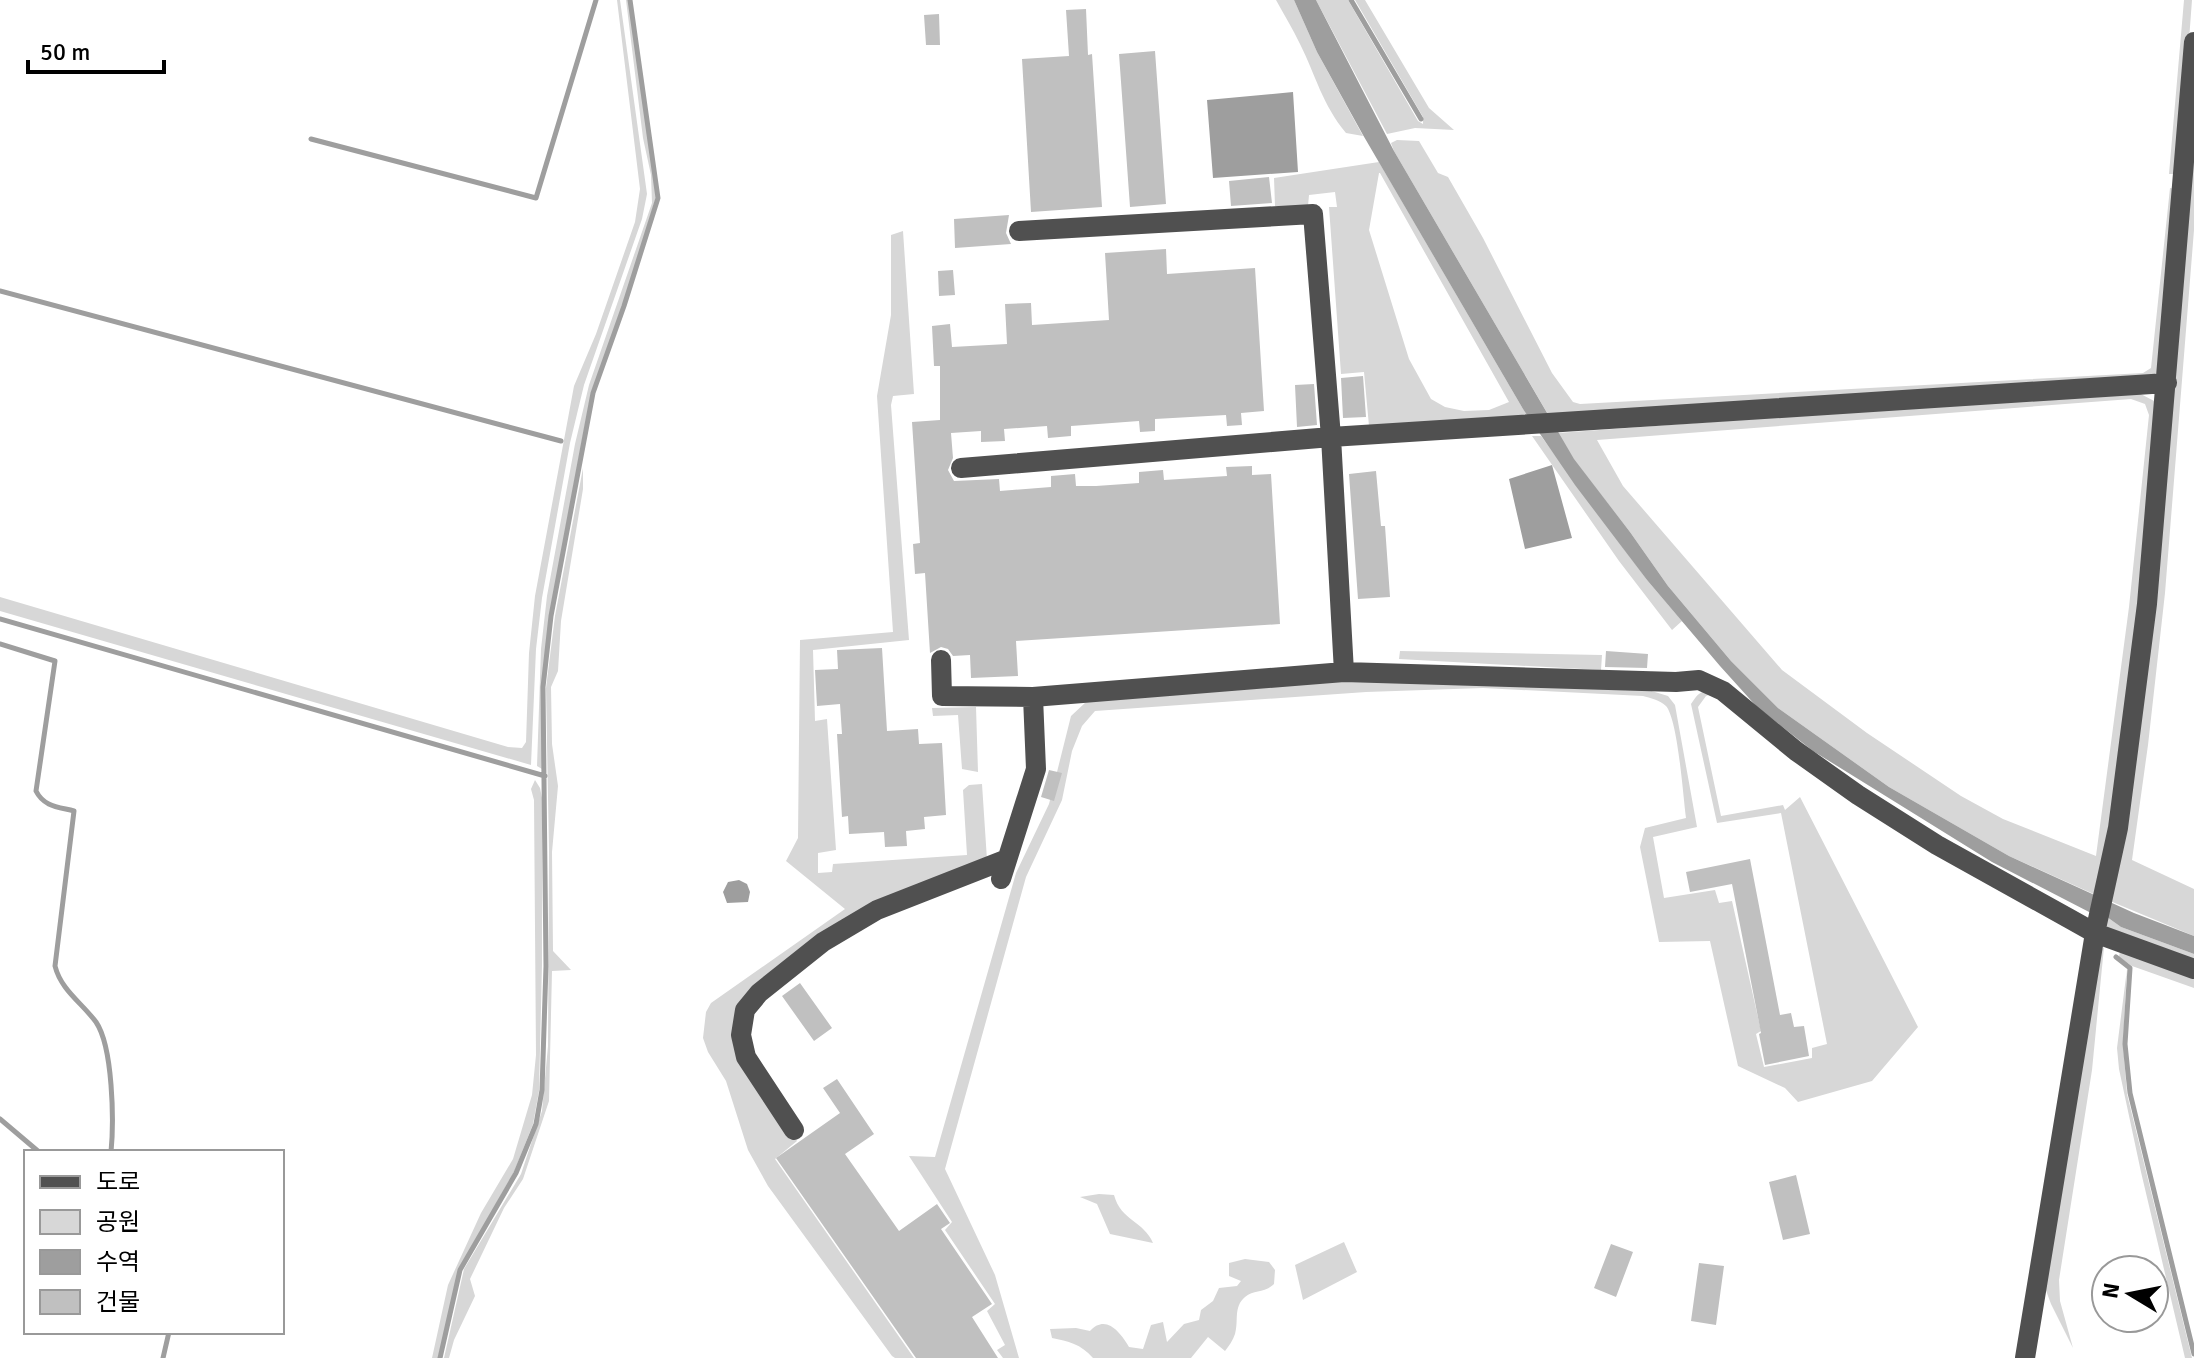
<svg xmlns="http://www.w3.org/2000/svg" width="2194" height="1358" font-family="Signika,'Noto Sans KR',sans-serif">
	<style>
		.green { fill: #d7d7d7; fill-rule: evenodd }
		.water { fill: #9e9e9e }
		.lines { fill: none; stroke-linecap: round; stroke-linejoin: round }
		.stream { stroke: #9e9e9e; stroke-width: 5 }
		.building { fill: #c0c0c0 }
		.minor { stroke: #505050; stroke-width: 20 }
	</style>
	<rect width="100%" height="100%" fill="#fff"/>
	<!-- green -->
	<path class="green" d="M617,0h3l27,194 -5,25 -58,166 -14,58 -28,155 -6,51 -5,116 -531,-154v-14l508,150 14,1 4,-6 3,-89 6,-57 39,-210 22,-52 39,-112 5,-33z
		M626,0h3l27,197 -33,109 -32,87 -42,224 -7,72v80l-5,-3 4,-117 6,-53 28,-152 14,-59 63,-182 -1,-28 -8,-37z
		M1276,0h18l23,52 46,84 -17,-3c-24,-29 -30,-57 -46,-89 -7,-15 -16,-29 -24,-44z
		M1316,0h32l70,121 5,3v-7l-68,-117h10l64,108 25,22 -39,-2 -28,6z
		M2184,0h8l-13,174h-10z
		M2194,114v116l-29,363 -17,152 -16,115 62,29v47l-84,-35z
		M1397,140l22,1 19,32 10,4 35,61 69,135 21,29 7,2 563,-31 8,-5 19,-180 8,1 -19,182 -7,5 -603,40 -155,-265 -3,-8z
		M1379,162l144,247 6,8 -160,9 -5,-54 -23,2 -12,-167h8l-2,-15 -26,3 -1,11h-33l-1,-28zM1379,173h1l129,229 -20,8 -25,1 -19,-4 -14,-8 -22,-40 -40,-129z
		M903,231l11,163 -21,2 -2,9 18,235 -96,10 2,71 12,-2 9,131 -18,3v20l14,-1 1,-8 134,-9 -4,-65 6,-5 13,-1 5,76 -225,123 -22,74 57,84 -22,18 139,199h-19l-3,-2 -124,-170 -20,-36 -22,-69 -18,-29 -5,-14 3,-26 5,-9 134,-94 -59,-48 12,-23 2,-198 93,-8 -16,-236 14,-81v-80z
		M2126,392h11l19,10 -13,205 -45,289 -89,-40 -120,-69 -111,-79 -47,-47 -63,-75 -38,-54 -56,-72 -16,-27zM2131,399l14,5 4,11 -20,192 -33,249 -93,-37 -42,-23 -94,-63 -85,-63 -159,-184 -26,-46z
		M1532,436h9l106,144 35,41 -10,9 -53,-69z
		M583,468v21l-22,132 -3,50 -7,16 1,57 6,42 -6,66 1,99 18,19 -19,1 -3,130 -26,78 -19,29 -34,71 5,17 -21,44 -5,18h-5l20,-89 57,-95 21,-63 6,-65 1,-195 -3,-163 9,-72z
		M1400,651l202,4 -1,15 -202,-11z
		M1349,679l296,10 23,7 7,9 22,122 -44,10 11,61 51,-8 4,13 13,-2 29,130 -5,3 8,33 48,-9v-10l15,-4 -46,-231 -64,10 -26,-119c7,-10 10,-15 22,-11l-7,3 -8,11 23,109 62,-11 2,5 15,-13 118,230 -46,54 -74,21 -13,-14 -47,-22 -28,-125 -51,1 -19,-95 5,-19 41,-10c-3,-22 -8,-98 -20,-112 -6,-6 -16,-8 -23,-10l-160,-8 -117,4 -271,19 -13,15 -10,25 -10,49 -36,77 -81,292 50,106 24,83h-16l-6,-8 8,-5 -18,-34 8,-7 -50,-74 7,-8 -43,-66 26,1 81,-284 33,-69 22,-88 15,-14z
		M976,707l2,65 -16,-3 -4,-54 -25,1 -1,-8z
		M535,780l5,8 2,10v167l-3,126 -6,33 -19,48 -55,97 -21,89h-6l16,-73 33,-72 32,-54 19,-64 4,-40 -2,-255 -3,-11z
		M2107,917l14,10 73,27v9l-86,-34 -3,-5z
		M2104,947l-12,123 -33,210 1,21 13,47 -22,-44 -7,-19 55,-333z
		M2120,951l74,27v10l-62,-22 -13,-9z
		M2127,969l-4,75 4,50 65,264h-7l-44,-186 -22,-103 -2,-21z
		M1099,1194l15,1c7,26 30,26 39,48l-43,-9 -13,-30 -17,-7z
		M1344,1242l13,30 -54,28 -8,-35z
		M1245,1259l24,3 6,8 -1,14c-11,10 -20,5 -29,13 -12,10 -6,24 -10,37 -2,6 -6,12 -10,17l-17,-14 -17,21h-98c-12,-14 -25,-17 -41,-20l-2,-9 26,-1 14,3c16,-17 30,1 39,16l14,2 8,-24 12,-3 4,20 17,-18 15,-4 2,-10 12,-9 6,-13 18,-2 4,-5 -12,-5v-13z"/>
	<!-- water -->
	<path class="water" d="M1294,0h22l78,151 180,308 56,73 38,54 63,75 47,47 111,79 120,69 125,57 60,23v18l-73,-27 -14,-10 -16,-4 -99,-51 -179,-111 -56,-44 -37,-41 -73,-86 -72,-95 -52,-76 -160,-274 -46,-83z
		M1293,92l5,80 -85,6 -6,-78z
		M1552,465l20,73 -47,11 -16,-70z
		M739,880l8,4 3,8 -2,10 -21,1 -4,-11 5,-10z"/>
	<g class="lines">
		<!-- stream -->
		<path class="stream" d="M1351,0l70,119
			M311,139l225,59 60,-198
			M0,291l561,150
			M0,619l545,157
			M0,644l55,17 -19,130c8,16 23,16 38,20l-19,155c6,24 27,37 41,56 17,25 18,99 15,130
			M2116,957l14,11 -5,76 5,49 64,261
			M0,1119l39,33
			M163,1358l6,-26
			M440,1358l20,-88 56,-97 20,-49 6,-34 4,-124 -3,-279 8,-71 42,-223 31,-87 34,-108 -28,-198"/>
	</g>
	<!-- building -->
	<path class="building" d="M1086,9l2,46 4,-1 10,153 -71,5 -9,-153 47,-3 -3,-46z
		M939,14l1,31h-14l-2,-30z
		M1155,51l11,153 -36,3 -11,-153z
		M1269,177l3,26 -41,3 -2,-25z
		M1009,215l-3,18 5,11 -56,4 -1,-29z
		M1166,249l1,25 88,-6 9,143 -23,2 1,12 -15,1 -1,-11 -71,4v12l-15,1 -1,-11 -68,5v10l-23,2 -1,-12 -43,3 1,12 -24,1v-11l-30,2 2,25 -5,12 6,11 45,-2 1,12 51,-4v-11l24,-2 1,12h20l43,-3v-11l24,-2 1,10 63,-4 -1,-9 26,-1v9l19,-1 9,150 -264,17 2,35 -47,2 -1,-23 -17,1 -5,-7 -7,-2 -11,6 -5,-80 -10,1 -2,-30 7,-1 -8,-121 28,-2v-54h-6l-2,-40 18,-2 2,23 55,-3 -2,-40 26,-1 1,22 77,-5 -4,-67z
		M953,270l2,25 -16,1 -1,-25z
		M1363,376l3,41 -23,1 -2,-40z
		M1314,384l3,41 -20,2 -2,-42z
		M1376,471l5,55h4l5,71 -32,2 -9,-125z
		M882,648l5,83 31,-2 1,15 23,-1 4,72 -22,2 1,12 -19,2 1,15 -22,1 -1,-15 -35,2 -1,-18 -6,1 -5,-83h5l-2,-30 -23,2 -2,-36 23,-1 -1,-19z
		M1606,651l42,3 -1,14 -42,-1z
		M1049,770l13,3 -8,28 -13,-4z
		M1750,859l30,156 11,-2 3,14 10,-1 5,30 -44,9 -6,-31 2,-1 -29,-149 -42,8 -4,-20z
		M800,983l32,45 -18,13 -32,-45z
		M837,1079l37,55 -29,20 54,77 38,-27 13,19 -9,6 51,75 -20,13 26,41h-82l-140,-200 64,-45 -17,-25z
		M1796,1175l14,59 -27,6 -14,-58z
		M1611,1244l22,8 -17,45 -22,-9z
		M1699,1263l25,3 -8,59 -25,-4z"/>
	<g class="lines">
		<!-- minor -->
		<path class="minor" d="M1019,231l294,-17 18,223 13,235
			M961,468l370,-31 836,-54
			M941,660l1,36 91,1 311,-25 332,10 23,-2 24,11 73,60 62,44 79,50 133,74 25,14 99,36
			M1001,879l35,-110 -3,-72
			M794,1130l-48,-73 -5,-22 4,-25 14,-17 64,-51 54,-32 130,-51
			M2025,1358l70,-425 23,-105 29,-224 47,-562"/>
	</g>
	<!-- legend -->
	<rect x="24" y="1150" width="260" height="184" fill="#ffffff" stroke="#999999" stroke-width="2"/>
	<rect x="40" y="1176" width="40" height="12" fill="#505050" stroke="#999999" stroke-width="2"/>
	<text x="96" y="1190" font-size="24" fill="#000000">도로</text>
	<rect x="40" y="1210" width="40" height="24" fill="#d7d7d7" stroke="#999999" stroke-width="2"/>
	<text x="96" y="1230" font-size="24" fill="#000000">공원</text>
	<rect x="40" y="1250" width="40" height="24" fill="#9e9e9e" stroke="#999999" stroke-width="2"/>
	<text x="96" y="1270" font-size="24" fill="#000000">수역</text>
	<rect x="40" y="1290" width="40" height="24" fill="#c0c0c0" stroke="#999999" stroke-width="2"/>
	<text x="96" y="1310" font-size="24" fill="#000000">건물</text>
	<!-- north arrow -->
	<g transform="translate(2130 1294) rotate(280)"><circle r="38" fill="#ffffff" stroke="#999999" stroke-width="2"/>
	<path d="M0-6L14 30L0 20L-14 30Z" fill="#000000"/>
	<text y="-12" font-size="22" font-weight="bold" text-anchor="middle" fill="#000000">N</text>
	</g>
	<!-- scale -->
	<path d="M28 60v12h136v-12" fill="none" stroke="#000000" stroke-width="4"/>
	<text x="40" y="60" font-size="24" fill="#000000" stroke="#ffffff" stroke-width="6" paint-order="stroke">50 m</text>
</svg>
